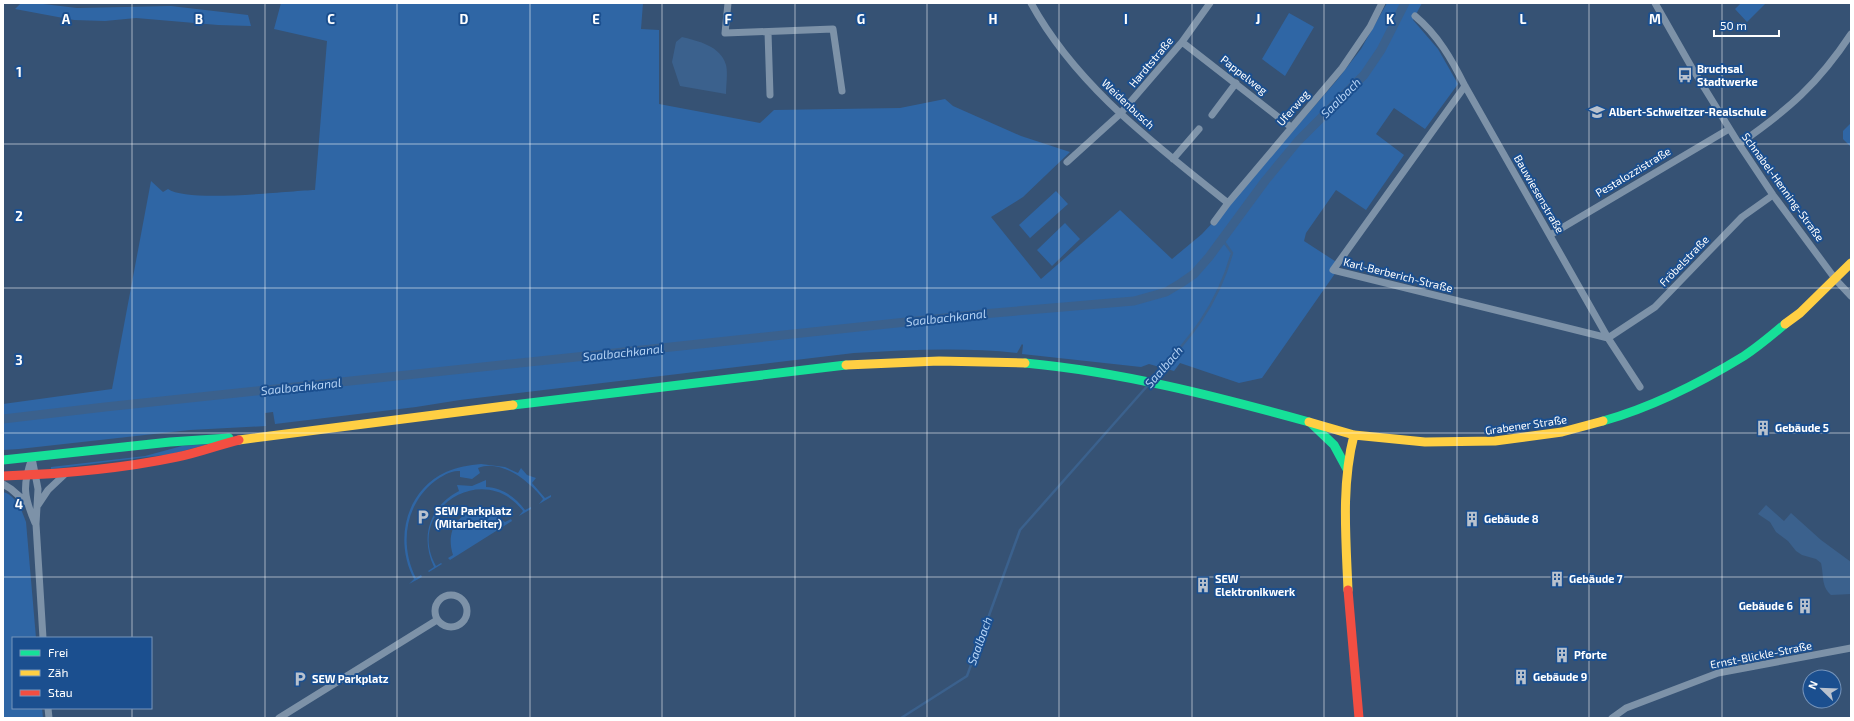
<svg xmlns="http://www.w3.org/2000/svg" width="1854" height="721" font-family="'Exo 2',sans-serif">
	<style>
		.green { fill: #2f66a5 }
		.water { fill: #3b618d }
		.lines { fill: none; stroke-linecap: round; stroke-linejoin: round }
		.stream { stroke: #3b618d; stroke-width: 2.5 }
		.canal { stroke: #3b618d; stroke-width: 9 }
		.street { stroke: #7d92a8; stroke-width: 7 }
		.fast { stroke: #16e098; stroke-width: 9 }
		.slow { stroke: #ffcf43; stroke-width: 9 }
		.jam { stroke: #f24e42; stroke-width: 9 }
		.grid { fill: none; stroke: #fff; stroke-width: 1; stroke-opacity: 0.55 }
		.labels { text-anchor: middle; stroke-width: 4; stroke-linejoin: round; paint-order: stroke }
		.street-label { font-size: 11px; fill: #fff; stroke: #1b4f8f }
		.poi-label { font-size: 11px; font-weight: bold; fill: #fff; stroke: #1b4f8f; text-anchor: start }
		.water-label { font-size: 12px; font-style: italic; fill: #b5d3f5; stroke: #1b4f8f }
		.grid-label { font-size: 13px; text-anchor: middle; font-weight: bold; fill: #fff; stroke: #1b4f8f; stroke-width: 4; stroke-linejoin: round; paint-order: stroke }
	</style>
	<rect width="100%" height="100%" fill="#365274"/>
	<!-- green -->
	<path class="green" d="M21,3h14l42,5 94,-2 77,9 3,11 -33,-1 -82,-7 -31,3 -31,-1 -59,-11z
		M281,3h362l-2,26 18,1v74l101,19 14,-13 126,-2 45,-9 8,7 68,30 49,16 -47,45 -32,20 50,62 79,-69 52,49 30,-25 27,-29 108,-125 24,-31 26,-46h35l-9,17 25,29 20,35 -33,45 -31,-21 -18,26 28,21 -38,55 -30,-20 -30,43 -2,8 37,24 -79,113 -23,5 -59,-20 -6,8 -25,-7 -8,3 -119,-13 1,-9 -1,-1 -5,9c-54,-6 -109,-3 -163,0l-394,47 -44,7 -141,17 -2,-12 -8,1 1,13 -76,4 -171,19 -16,1v-46l109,-15 39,-208 12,11 5,-3c19,14 119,2 147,1l12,-149 -53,-12z
		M1741,3h25l-19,19 -12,-13z
		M1289,13l25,14 -29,49 -23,-17z
		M1851,123v24l-8,-8v-8z
		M1056,191l12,13 -38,34 -11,-13z
		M1065,223l15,16 -28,27 -15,-16z
		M209,444l-37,10 -121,15v-2l94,-11 37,-10z
		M481,464l24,3 13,6 3,-5 6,7 9,3 -4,5 13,15 6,-3v2l-12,7 4,-5c-13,-17 -42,-41 -65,-31l2,5 -8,6 -12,-2v-6c-9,-1 -18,5 -25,10 -30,23 -36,64 -19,97l5,-3 1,2 -13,7 5,-5c-20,-38 -9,-88 32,-107 12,-5 23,-7 35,-8z
		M486,480v7c17,1 29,10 39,23l6,-3v2l-12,7 4,-5c-39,-52 -119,-1 -87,55l5,-3 1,1 -13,8 -1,-1 6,-4c-14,-30 -5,-60 25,-76l-2,-6 15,1z
		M3,492c13,3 19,19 23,30l10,116h-23v70h29l1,10h-40z
		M478,510l14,2 13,10 6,-3 1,2 -62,39 -2,-2 5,-3c-7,-21 2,-41 25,-45z"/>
	<!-- water -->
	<path class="water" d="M682,37c16,4 39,9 44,28 2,8 0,20 0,29l-46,-8 -8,-24 4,-20z
		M1766,505l18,16 7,-8 30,27 30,22v32l-20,1c-10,-9 -7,-19 -10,-32l-5,-4 -14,-4 -6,-4 -8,-10 -12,-9 -6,-10 -12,-8z"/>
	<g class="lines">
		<!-- stream -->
		<path class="stream" d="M1153,379c37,-41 64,-72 79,-126l-10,-14
			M901,718l66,-42 53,-146 129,-146"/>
		<!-- canal -->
		<path class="canal" d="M3,419l102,-12 877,-93 152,-13 32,-9 15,-9 13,-9 15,-17 56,-76 33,-40 66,-66 17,-25 24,-47"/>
		<!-- street -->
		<path class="street" d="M728,3l-3,30 108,-4 9,62
			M1031,3c46,84 124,141 197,200
			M1655,3l37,65 47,76 34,51 63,85 15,16
			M1415,16c23,19 37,44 50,70l143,252 32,49
			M768,32l2,63
			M1182,42l109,85
			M1465,86l-132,184 275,68 47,-31 87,-90 31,-22
			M1212,115l24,-32
			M1739,144c49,-34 79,-60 112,-110
			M1173,159l26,-30
			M1067,162l53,-48 62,-72 28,-39
			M1214,222l14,-19 114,-135 28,-41 12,-24
			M1550,235l179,-106
			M32,458l6,31 -2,35 7,114
			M32,458c-10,28 -8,39 3,65
			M3,484l8,5 15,13
			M38,505l10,-15 17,-16
			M435 611a16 16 0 1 1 32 0a16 16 0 1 1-32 0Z
			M48,708l1,10
			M279,718l158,-98
			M1612,718l14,-10 92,-35 133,-25"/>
		<!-- fast -->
		<path class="fast" d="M1025,363c97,9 190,33 284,59
			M513,405l333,-40
			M1603,421c50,-14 97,-38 141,-65 14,-9 28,-21 41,-32
			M1312,424l22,21 13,24
			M3,460l167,-18 59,-4"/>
		<!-- slow -->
		<path class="slow" d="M1785,324l15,-11 51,-50
			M846,365l93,-4 86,2
			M1309,422l45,13 71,7 70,-1 67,-9 41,-11
			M239,440l274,-35
			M1348,590c-2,-51 -7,-105 6,-155"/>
		<!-- jam -->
		<path class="jam" d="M3,476c59,-2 117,-7 174,-19 21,-4 41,-12 62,-17
			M1348,590l11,128"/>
	</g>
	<!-- grid -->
	<path class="grid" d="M132,3v635M265,3v715M397,3v715M530,3v715M662,3v715M795,3v715M927,3v715M1059,3v715M1192,3v715M1324,3v715M1457,3v715M1589,3v715M1722,3v715M3,144h1848M3,288h1848M3,433h1848M3,577h1848M132,708v10"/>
	<!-- icons -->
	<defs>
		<g id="bus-bare" transform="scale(1.2)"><path d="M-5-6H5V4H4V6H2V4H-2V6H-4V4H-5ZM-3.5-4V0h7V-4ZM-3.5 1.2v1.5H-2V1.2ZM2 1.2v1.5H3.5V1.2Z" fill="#b9c2ce" stroke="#1b4f8f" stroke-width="2.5" paint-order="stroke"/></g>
		<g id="school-bare" transform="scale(1.2)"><path d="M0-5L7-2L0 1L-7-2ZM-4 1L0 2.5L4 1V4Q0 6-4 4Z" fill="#b9c2ce" stroke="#1b4f8f" stroke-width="2.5" paint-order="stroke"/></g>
		<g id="building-bare" transform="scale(1.2)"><path d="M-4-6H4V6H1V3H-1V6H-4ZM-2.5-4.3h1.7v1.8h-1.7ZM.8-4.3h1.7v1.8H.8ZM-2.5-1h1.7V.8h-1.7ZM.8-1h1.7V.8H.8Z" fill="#b9c2ce" stroke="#1b4f8f" stroke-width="2.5" paint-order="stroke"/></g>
		<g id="parking-bare" transform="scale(1.2)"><path d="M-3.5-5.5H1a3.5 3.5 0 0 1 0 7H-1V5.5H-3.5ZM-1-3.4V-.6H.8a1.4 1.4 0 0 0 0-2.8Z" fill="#b9c2ce" stroke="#1b4f8f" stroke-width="2.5" paint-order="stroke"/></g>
	</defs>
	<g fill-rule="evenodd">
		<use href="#bus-bare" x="1685" y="75"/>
		<use href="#school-bare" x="1597" y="112"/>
		<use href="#building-bare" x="1763" y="428"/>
		<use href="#parking-bare" x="423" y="517"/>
		<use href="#building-bare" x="1472" y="519"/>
		<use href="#building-bare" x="1557" y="579"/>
		<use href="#building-bare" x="1203" y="585"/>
		<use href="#building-bare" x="1805" y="606"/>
		<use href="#building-bare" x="1562" y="655"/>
		<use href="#building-bare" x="1521" y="677"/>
		<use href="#parking-bare" x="300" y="679"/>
	</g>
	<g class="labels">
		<!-- street labels -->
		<g class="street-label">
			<text transform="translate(1151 62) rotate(-50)" y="4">Hardtstraße</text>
			<text transform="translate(1244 75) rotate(38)" y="4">Pappelweg</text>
			<text transform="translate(1128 104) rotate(43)" y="4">Weidenbusch</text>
			<text transform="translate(1293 108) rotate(-49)" y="4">Uferweg</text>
			<text transform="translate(1633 172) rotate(-31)" y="4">Pestalozzistraße</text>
			<text transform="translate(1783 187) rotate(54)" y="4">Schnabel-Henning-Straße</text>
			<text transform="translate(1539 194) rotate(60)" y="4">Bauwiesenstraße</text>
			<text transform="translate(1684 261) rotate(-46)" y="4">Fröbelstraße</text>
			<text transform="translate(1398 275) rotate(14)" y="4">Karl-Berberich-Straße</text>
			<text transform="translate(1526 425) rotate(-8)" y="4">Grabener Straße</text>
			<text transform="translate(1761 655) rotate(-11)" y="4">Ernst-Blickle-Straße</text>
		</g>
		<!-- poi labels -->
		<g class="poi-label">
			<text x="1697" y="73">Bruchsal<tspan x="1697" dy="13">Stadtwerke</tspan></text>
			<text x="1609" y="116">Albert-Schweitzer-Realschule</text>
			<text x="1775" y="432">Gebäude 5</text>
			<text x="435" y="515">SEW Parkplatz<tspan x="435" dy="13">(Mitarbeiter)</tspan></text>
			<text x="1484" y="523">Gebäude 8</text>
			<text x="1215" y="583">SEW<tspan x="1215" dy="13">Elektronikwerk</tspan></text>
			<text x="1569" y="583">Gebäude 7</text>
			<text x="1793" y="610" text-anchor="end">Gebäude 6</text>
			<text x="1574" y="659">Pforte</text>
			<text x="1533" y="681">Gebäude 9</text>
			<text x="312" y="683">SEW Parkplatz</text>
		</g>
		<!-- water labels -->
		<g class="water-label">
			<text transform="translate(1341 98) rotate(-45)" y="4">Saalbach</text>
			<text transform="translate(946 318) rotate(-6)" y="4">Saalbachkanal</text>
			<text transform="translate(623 353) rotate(-6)" y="4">Saalbachkanal</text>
			<text transform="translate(1164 367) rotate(-49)" y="4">Saalbach</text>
			<text transform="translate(301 387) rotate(-6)" y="4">Saalbachkanal</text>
			<text transform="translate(980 641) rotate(-70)" y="4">Saalbach</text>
		</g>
	</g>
	<g class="grid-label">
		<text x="66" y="24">A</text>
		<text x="199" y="24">B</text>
		<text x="331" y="24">C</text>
		<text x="464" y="24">D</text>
		<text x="596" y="24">E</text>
		<text x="728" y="24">F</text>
		<text x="861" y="24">G</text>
		<text x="993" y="24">H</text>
		<text x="1126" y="24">I</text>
		<text x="1258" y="24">J</text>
		<text x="1390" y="24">K</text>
		<text x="1523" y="24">L</text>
		<text x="1655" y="24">M</text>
		<text x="19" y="77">1</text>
		<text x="19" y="221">2</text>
		<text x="19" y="365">3</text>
		<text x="19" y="509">4</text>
	</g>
	<!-- border -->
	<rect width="1854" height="721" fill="none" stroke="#ffffff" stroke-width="8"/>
	<!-- legend -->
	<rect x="12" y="637" width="140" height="72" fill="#1b4f8f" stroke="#7695bc"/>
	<rect x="20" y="650" width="20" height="6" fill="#16e098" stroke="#7695bc"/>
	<text x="48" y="657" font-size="12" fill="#ffffff">Frei</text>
	<rect x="20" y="670" width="20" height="6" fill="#ffcf43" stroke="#7695bc"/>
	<text x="48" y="677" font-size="12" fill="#ffffff">Zäh</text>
	<rect x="20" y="690" width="20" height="6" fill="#f24e42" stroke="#7695bc"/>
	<text x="48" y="697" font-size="12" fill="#ffffff">Stau</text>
	<!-- north arrow -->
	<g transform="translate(1822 689) rotate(293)"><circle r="19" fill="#1b4f8f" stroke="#7695bc"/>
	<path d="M0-3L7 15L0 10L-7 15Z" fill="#b9c2ce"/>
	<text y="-6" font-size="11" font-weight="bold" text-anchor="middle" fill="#ffffff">N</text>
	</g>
	<!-- scale -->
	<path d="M1714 30v6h65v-6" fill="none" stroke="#ffffff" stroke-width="2"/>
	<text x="1720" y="30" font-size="12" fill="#ffffff" stroke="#1b4f8f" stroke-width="3" paint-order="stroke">50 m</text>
</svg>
